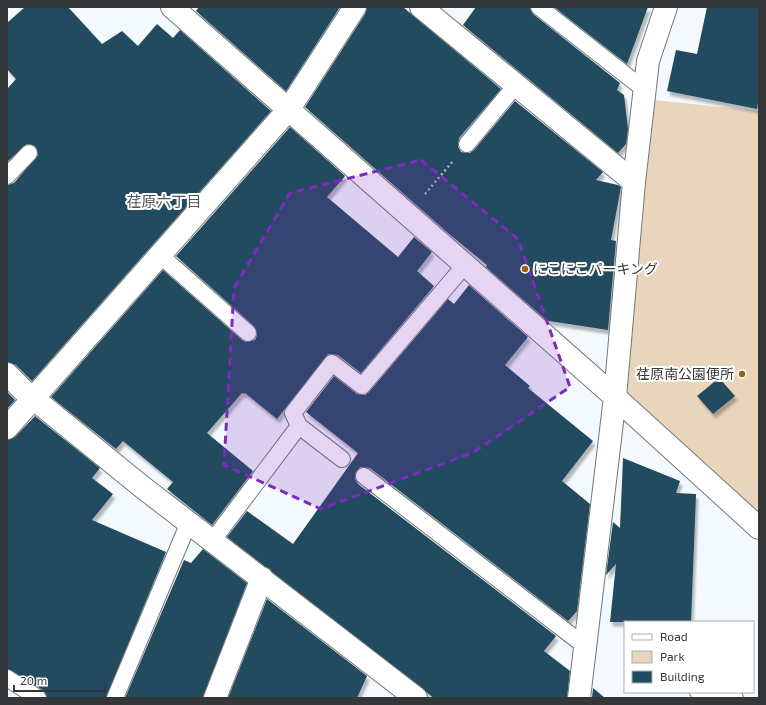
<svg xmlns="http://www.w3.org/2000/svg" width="766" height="705" font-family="'Exo 2','Noto Sans JP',sans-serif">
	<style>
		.green { fill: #e9d5bb }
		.building { fill: #214b5e; filter: url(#shadow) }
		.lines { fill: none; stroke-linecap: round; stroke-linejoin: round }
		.lane-casing { stroke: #73797b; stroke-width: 18 }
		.street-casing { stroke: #73797b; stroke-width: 24 }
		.path { stroke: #b0b5b7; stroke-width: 2.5; stroke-dasharray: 2 3; stroke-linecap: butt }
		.lane { stroke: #fff; stroke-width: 16 }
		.street { stroke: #fff; stroke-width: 22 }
		.marked { fill: #7b2cbf; fill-opacity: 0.2; stroke: #7b2cbf; stroke-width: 3; stroke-dasharray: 8 5; stroke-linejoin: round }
		.poi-dot { fill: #956515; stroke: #fff; stroke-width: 1.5 }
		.labels { text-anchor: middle; stroke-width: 4; stroke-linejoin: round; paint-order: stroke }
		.poi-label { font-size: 14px; fill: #343637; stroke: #fff; text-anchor: start }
		.neighbourhood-label { font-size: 15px; fill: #515658; stroke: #fff }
	</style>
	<defs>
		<filter id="shadow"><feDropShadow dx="2.5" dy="4.5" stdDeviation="1" flood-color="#0004"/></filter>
	</defs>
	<rect width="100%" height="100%" fill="#f3f9fc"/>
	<!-- green -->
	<path class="green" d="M644,99l115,12v406l-144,-120z"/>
	<!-- building -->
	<path class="building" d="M25,7h43l34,37 20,-13 16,15 19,-22 16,14 7,-8 91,81 -239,270 -16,-16 -9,-3v-177l7,-2 24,-28 -3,-9 -8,-2 -20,18v-73l9,-10 -9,-10v-46z
		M199,7h141l-54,84 -90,-80z
		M367,7h36l98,82 -42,49 -1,9 3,5 9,1 4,-3 41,-49 88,71 -7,8 22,5 3,2 -10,53 5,1 -8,89 -59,-9 -6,-4 -57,-50 1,-2 -39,-32 -143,-126 60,-93z
		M476,7h54l3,7 87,69 -3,7 7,5 4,34 -2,15 -8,9 -155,-128z
		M554,7h94l-21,57z
		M707,7h52v89l-2,13 -90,-18 9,-41 21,4z
		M290,127l55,49 -18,21 71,60 16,-20 18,15 -15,19 17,15 -73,87 -23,-18 -10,-1 -51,65 -32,-26 -1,1 -2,-1 -35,40 46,38 -41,54 -45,-36 6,-7 -50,-41 -7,8 -65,-52 112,-127 79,70 4,2 9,-2 2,-5 -3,-9 -78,-70z
		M469,285l59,52 -23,28 25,21 -2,2 65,53 -31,40 28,23 -13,107 -9,10 -198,-153 -10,-1 -5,7v5l3,5 198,152 -12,15 26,20 -3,27h-133l-207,-161 20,-26 46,33 65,-91 -52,-41 28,-36 23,18 8,1 4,-3 79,-93 6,5z
		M719,378l16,18 -22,18 -16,-18z
		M7,392l8,8 -8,9z
		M35,416l65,52 -8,10 21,16 -21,26 74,32 -60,146h-59l-4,-8 -36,-21v-229l9,-4z
		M623,458l57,23 -4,12 20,1 -5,128h-81l6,-58 -10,11 7,-53 7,6z
		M203,549l44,34 -44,115h-78l59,-138 7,3z
		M267,599l100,77 -10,22h-129z
		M593,688l12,10h-13z"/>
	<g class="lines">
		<!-- lane casing -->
		<g class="lane-casing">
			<path id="lane" d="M539,7l106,83
				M467,144l49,-59
				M7,176l22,-23
				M161,256l87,77
				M299,426l-6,-13 39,-50 30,23 103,-121
				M364,476l221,170
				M213,540l86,-114 43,33
				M7,678l31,20
				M698,692l37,6
				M115,698l74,-176"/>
		</g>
		<!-- street casing -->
		<g class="street-casing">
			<path id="street" d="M172,7l443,390 144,131
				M421,7l213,175
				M7,374l16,16 118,96 275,212
				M7,428l282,-319 66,-102
				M215,698l47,-120
				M579,698l36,-301 19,-215 14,-121 18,-54"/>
		</g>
		<!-- path -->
		<path class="path" d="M425,194l28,-33"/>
		<!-- lane -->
		<use href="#lane" class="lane"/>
		<!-- street -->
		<use href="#street" class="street"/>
	</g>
	<!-- marked area -->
	<path class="marked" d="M421,160l97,79 52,148 -96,65 -153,57 -97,-44 10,-177 56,-95z"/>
	<!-- markers -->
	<g class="poi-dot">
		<circle cx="525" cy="269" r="4"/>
		<circle cx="742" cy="374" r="4"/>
	</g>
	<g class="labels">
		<!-- poi labels -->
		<g class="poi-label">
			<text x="533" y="274">にこにこパーキング</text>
			<text x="734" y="379" text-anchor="end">荏原南公園便所</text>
		</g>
		<!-- neighbourhood labels -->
		<g class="neighbourhood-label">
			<text x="164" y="207">荏原六丁目</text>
		</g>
	</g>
	<!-- border -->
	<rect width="766" height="705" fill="none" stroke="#343637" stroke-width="16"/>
	<!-- legend -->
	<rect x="624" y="621" width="130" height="72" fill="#ffffff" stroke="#aeafaf"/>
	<rect x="632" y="634" width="20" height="6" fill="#ffffff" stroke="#aeafaf"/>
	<text x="660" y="641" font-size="12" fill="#343637">Road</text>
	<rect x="632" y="651" width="20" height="12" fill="#e9d5bb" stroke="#aeafaf"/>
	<text x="660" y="661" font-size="12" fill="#343637">Park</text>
	<rect x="632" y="671" width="20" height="12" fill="#214b5e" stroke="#aeafaf"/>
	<text x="660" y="681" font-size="12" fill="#343637">Building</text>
	<!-- scale -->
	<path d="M14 685v6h91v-6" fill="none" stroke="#343637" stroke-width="2"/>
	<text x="20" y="685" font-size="12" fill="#343637" stroke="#ffffff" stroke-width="3" paint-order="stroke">20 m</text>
</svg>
